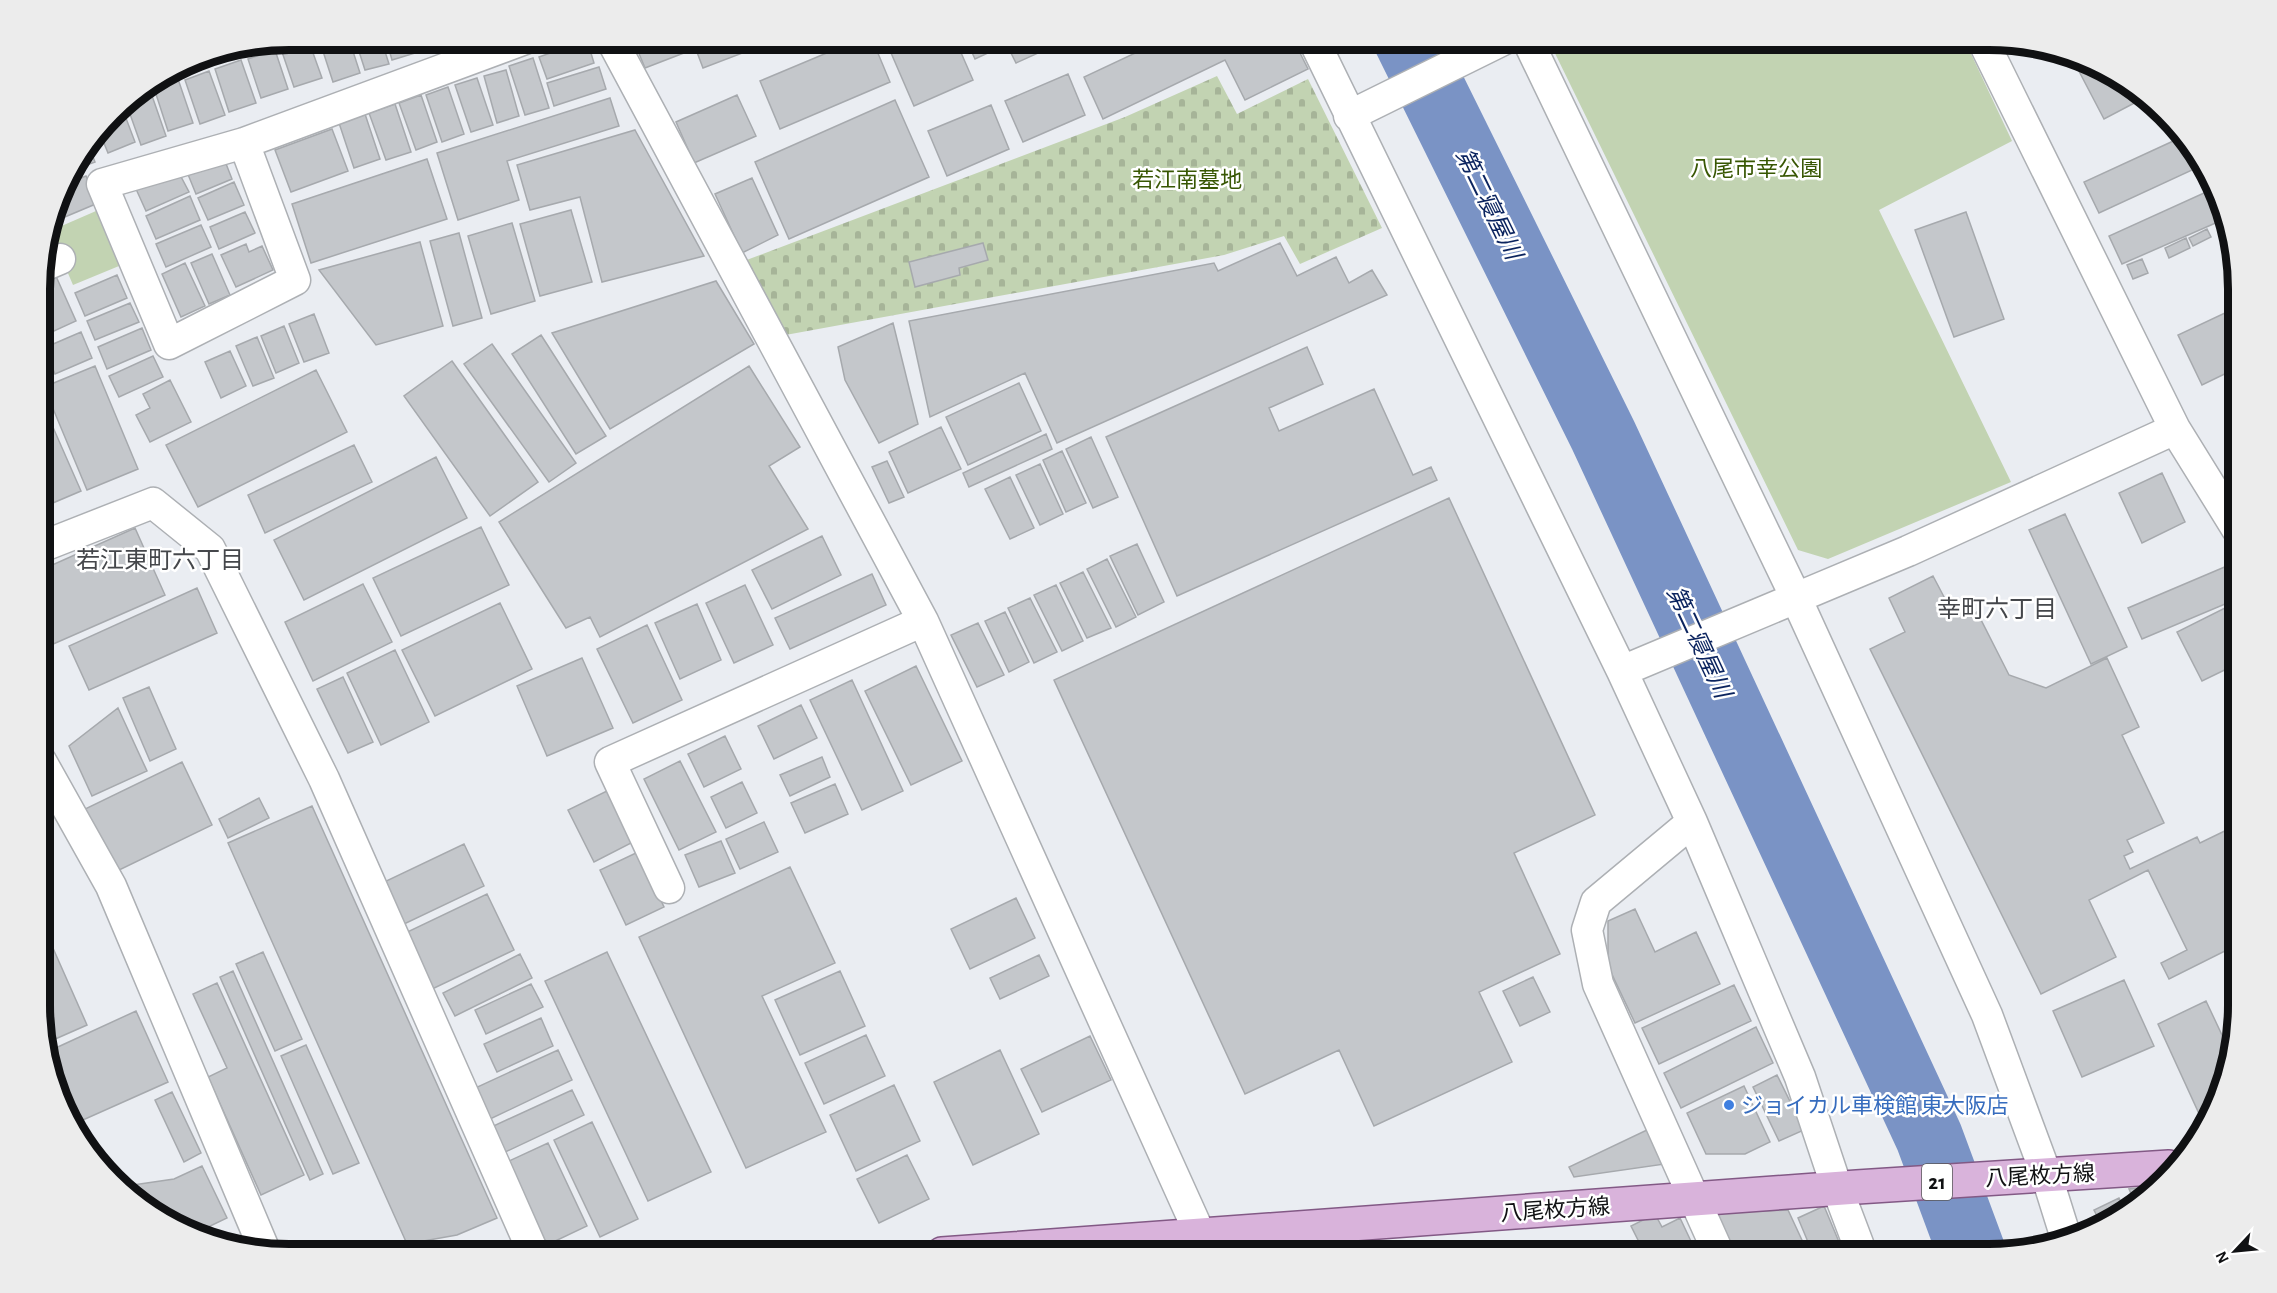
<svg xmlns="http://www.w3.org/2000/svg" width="2277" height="1293" font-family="'Alegreya Sans','Noto Sans JP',sans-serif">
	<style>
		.cemetery { fill: url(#cemetery-stones) }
		.park { fill: #c2d3b2 }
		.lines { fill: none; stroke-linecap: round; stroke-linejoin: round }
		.river { stroke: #7a93c5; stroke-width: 68 }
		.building { fill: #c4c7cb; stroke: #a6a9ad; stroke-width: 1.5 }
		.street-casing { stroke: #adb0b4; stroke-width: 33 }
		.primary-casing { stroke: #825985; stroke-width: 36 }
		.street { stroke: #fff; stroke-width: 30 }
		.primary { stroke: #d9b3db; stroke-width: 33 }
		.shop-dot { fill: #3f7fe0; stroke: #fff; stroke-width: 2 }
		.labels { text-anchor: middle; stroke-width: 5; stroke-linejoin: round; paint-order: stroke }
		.shield { fill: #fff; stroke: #58585a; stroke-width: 1.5 }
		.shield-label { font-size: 21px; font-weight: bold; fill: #101113 }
		.park-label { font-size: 22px; fill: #385703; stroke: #fff }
		.shop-label { font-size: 22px; fill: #366cbe; stroke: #fff; text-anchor: start }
		.street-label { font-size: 22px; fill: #101113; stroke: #fff }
		.water-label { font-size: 24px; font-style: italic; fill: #0a235e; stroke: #fff }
		.neighbourhood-label { font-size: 24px; fill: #45474b; stroke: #fff }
		.rim { fill: none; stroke: #101113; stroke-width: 8 }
	</style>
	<defs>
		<pattern id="cemetery-stones" width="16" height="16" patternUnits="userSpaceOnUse" patternTransform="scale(1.5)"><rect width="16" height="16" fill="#c2d3b2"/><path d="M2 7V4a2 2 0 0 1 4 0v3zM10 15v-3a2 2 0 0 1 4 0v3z" fill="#a6b498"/></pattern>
	</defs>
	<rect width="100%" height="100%" fill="#eaedf2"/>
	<!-- cemetery -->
	<path class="cemetery" d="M1217,76l20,38 71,-35 74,149 -82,36 -16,-28 -60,19 -444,81 -36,-75 381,-144z"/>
	<!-- park -->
	<path class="park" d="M1548,39h416l48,102 -133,69 132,272 -183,77 -30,-9z
		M96,211l23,55 -46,19 -23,-54z"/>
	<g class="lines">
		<!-- river -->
		<path class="river" d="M1407,39l196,396 326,702 43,116"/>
	</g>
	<!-- building -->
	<path class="building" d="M302,39h6l14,39 -28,9 -14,-41z
		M319,39h30l11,34 -27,9z
		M355,39h26l8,25 -24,6z
		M386,39h25l4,14 -23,7z
		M417,39h27l1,4 -25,8z
		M633,39h51l5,12 -44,17z
		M692,39h72l2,5 -63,24z
		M860,39h12l18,43 -110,47 -20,-48z
		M885,39h70l18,41 -59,26z
		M966,39h31l4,8 -26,12z
		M1004,39h65l-53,24z
		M1165,39h128l15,30 -63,31 -20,-40 -122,59 -19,-42z
		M587,40l7,23 -47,16 -8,-22z
		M275,50l13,39 -27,9 -13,-39z
		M2070,54l43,18 29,27 -38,20z
		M200,57l2,6 -40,14 31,-19z
		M533,58l16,50 -24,7 -16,-49z
		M241,60l15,43 -27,9 -14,-43z
		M599,67l7,22 -52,17 -7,-23z
		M506,70l13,46 -22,7 -13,-47z
		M209,71l16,44 -25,9 -15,-44z
		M1068,74l17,41 -62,27 -18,-41z
		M477,78l16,47 -22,7 -16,-47z
		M178,79l15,44 -25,8 -14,-43z
		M448,87l16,47 -22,8 -16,-47z
		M150,90l16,46 -25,9 -16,-45z
		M421,95l16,47 -21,8 -17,-47z
		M737,95l19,41 -62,27 -18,-41z
		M610,98l9,28 -112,35 12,39 -61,20 -21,-67z
		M895,100l34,77 -140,62 -34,-77z
		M395,104l16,48 -25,8 -17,-47z
		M121,105l14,37 -27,11 -8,-20z
		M991,105l18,44 -62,27 -19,-45z
		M365,114l15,45 -26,9 -15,-45z
		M332,129l16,42 -57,21 -16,-42z
		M635,130l69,126 -102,26 -22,-85 -50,13 -13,-45z
		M2182,137l14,13 7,15 -104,48 -15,-31z
		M89,147l6,15 -25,9z
		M223,156l9,23 -36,15 -9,-22z
		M427,159l20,60 -136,44 -19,-59z
		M178,171l11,21 -43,19 -10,-22z
		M86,176l12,27 -45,19 -1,-2 11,-35z
		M752,178l26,57 -36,18 -27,-59z
		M234,182l10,23 -36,15 -10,-22z
		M2215,188l10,20 2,10 -105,46 -13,-28z
		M190,196l10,24 -44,19 -10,-23z
		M571,210l21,72 -52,14 -20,-72z
		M245,212l10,21 -36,16 -9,-22z
		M1966,212l38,107 -50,18 -39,-107z
		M512,223l23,78 -44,13 -23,-78z
		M201,225l10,22 -45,20 -10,-23z
		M2207,229l4,8 -18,9 -4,-8z
		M459,233l23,85 -29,8 -23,-85z
		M2186,238l4,10 -21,10 -4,-10z
		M420,242l23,84 -67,19 -57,-75z
		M983,243l5,17 -29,8 1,7 -45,12 -6,-25z
		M1280,243l17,33 39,-19 13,26 23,-13 15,25 -330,148 -32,-70 -95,44 -21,-96 305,-58 4,8z
		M246,244l3,8 13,-6 11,24 -37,17 -15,-32z
		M212,254l18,41 -21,9 -18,-41z
		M2142,259l6,14 -15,6 -6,-14z
		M185,263l20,43 -24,11 -19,-43z
		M55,274l21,47 -33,15 -2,-4v-52z
		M117,275l10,23 -42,18 -10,-23z
		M716,281l38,63 -144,85 -58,-96z
		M130,303l9,19 -44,18 -8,-19z
		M2227,312l10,23v33l-35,17 -24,-50z
		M314,314l15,39 -25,9 -15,-38z
		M893,323l25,101 -39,19 -34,-63 -7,-33z
		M284,326l15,37 -23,10 -15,-37z
		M142,328l9,22 -44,19 -9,-22z
		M81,332l11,26 -37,16 -11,-26z
		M541,335l65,101 -30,18 -64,-100z
		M257,337l17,41 -21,8 -17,-40z
		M492,344l84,119 -27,19 -85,-118z
		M1307,347l16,37 -54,24 10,23 95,-42 39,86 18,-8 6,13 -260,116 -71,-159z
		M230,351l16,35 -25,12 -16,-36z
		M153,356l10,21 -44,20 -10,-21z
		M452,361l86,121 -48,34 -86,-120z
		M95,366l43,103 -51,21 -43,-103z
		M749,366l51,81 -31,19 39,63 -208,108 -10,-20 -24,11 -67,-106z
		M316,370l31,62 -149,75 -32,-62z
		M170,380l21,42 -41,20 -14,-27 14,-7 -7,-14z
		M1019,383l22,48 -73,34 -22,-48z
		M41,400l40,91 -40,17z
		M941,427l20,42 -53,24 -19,-41z
		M1046,434l6,15 -83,38 -6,-14z
		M1091,437l27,60 -25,11 -27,-59z
		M354,445l18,37 -107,51 -17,-38z
		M1062,451l24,52 -20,9 -23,-52z
		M436,457l31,61 -163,82 -30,-60z
		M887,461l17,36 -15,6 -17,-36z
		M1040,464l23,50 -23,11 -24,-50z
		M2162,473l23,49 -43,21 -23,-50z
		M1010,477l24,51 -24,11 -25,-50z
		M1449,498l146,317 -81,38 46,101 -81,38 33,70 -138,64 -35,-76 -94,44 -191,-414z
		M2065,514l62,133 -36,17 -62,-134z
		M481,527l28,58 -108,51 -28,-58z
		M135,528l30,67 -114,50 -10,-22v-53z
		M822,536l19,39 -69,34 -20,-39z
		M1137,544l27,58 -26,13 -28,-59z
		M1107,559l29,58 -20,10 -29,-58z
		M2234,563l3,6v30l-95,40 -14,-31z
		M1083,572l28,56 -24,10 -27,-55z
		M872,574l14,31 -96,44 -15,-31z
		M1933,576l19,36 16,-8 5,11 4,-3 32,63 37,13 61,-30 32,69 -17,8 42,88 -37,17 6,12 -9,4 6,13 67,-32 3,6 37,-18v120l-68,34 -8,-16 26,-13 -39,-80 -59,30 27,57 -75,37 -171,-345 35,-17 -16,-34z
		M363,584l29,58 -79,39 -28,-59z
		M745,585l28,60 -39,18 -28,-60z
		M1056,585l27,56 -21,10 -28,-56z
		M197,588l20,45 -128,57 -20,-44z
		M1030,598l27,54 -23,11 -26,-55z
		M2237,602v62l-35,17 -25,-49z
		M500,603l32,66 -97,47 -33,-66z
		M697,604l24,56 -41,19 -25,-56z
		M1005,612l24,50 -20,10 -24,-51z
		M978,623l26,52 -27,12 -26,-52z
		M647,625l35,75 -49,23 -36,-74z
		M395,650l34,72 -48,23 -34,-72z
		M582,658l31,70 -66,28 -30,-70z
		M916,666l46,95 -51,24 -46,-94z
		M343,677l30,65 -25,11 -31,-64z
		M852,680l51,111 -41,19 -52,-110z
		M149,687l27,62 -26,12 -27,-63z
		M801,705l16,33 -43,21 -16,-33z
		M118,708l29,63 -55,25 -23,-50z
		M725,736l16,33 -37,18 -16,-33z
		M822,757l8,20 -40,19 -10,-21z
		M680,761l36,71 -37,18 -35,-71z
		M182,762l30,63 -99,48 -30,-63z
		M742,782l15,31 -31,15 -15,-31z
		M835,784l13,30 -43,19 -14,-30z
		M611,789l26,51 -43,22 -26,-52z
		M259,798l10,20 -41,20 -9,-19z
		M312,806l185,412 -40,17 -50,9 -179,-401z
		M764,822l14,30 -38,17 -14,-30z
		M721,841l14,32 -36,14 -14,-32z
		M464,844l20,42 -82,39 -20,-42z
		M638,852l26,55 -38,18 -26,-55z
		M790,867l45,96 -73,33 64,136 -80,36 -107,-231z
		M487,894l27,56 -86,41 -27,-56z
		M1016,898l19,40 -65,31 -19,-40z
		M1635,909l20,43 41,-20 24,52 -85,39 -27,-57v-45z
		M41,921l46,104 -43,19 -3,-7z
		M263,952l39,87 -27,12 -39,-87z
		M607,952l104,220 -63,29 -103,-220z
		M520,954l12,24 -77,38 -12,-23z
		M1039,955l10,21 -49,23 -10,-21z
		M233,971l90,203 -13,6 -90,-203z
		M840,971l25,55 -65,29 -25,-55z
		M1533,977l17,35 -30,14 -17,-35z
		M2124,980l30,66 -72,31 -29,-66z
		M217,983l87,192 -43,20 -53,-118 19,-9 -34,-74z
		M531,984l12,23 -57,27 -11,-24z
		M1734,985l17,36 -92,43 -17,-36z
		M2206,1001l23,49 -21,68h-7l-43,-94z
		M136,1011l32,71 -94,42 -27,-72z
		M541,1018l12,28 -56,26 -13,-28z
		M1756,1027l17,36 -92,45 -17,-35z
		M866,1035l19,41 -61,28 -19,-41z
		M1090,1036l21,44 -69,32 -21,-43z
		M306,1045l53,118 -26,11 -52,-118z
		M558,1050l14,30 -84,40 -15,-31z
		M1000,1050l39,84 -66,31 -39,-83z
		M1777,1075l27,55 -25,11 -26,-54z
		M894,1085l26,56 -64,30 -26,-56z
		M1744,1086l26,56 -25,12h-39l-19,-41z
		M572,1090l12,25 -83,39 -12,-26z
		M172,1092l29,61 -17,9 -29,-62z
		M592,1122l46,97 -38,18 -46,-97z
		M1649,1129l16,35 -91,13 -5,-10z
		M548,1143l39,83 -40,19 -40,-83z
		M907,1155l22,44 -50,24 -22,-44z
		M202,1166l25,52 -23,11 -14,2 -26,-10 -38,-35 48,-7z
		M2150,1187l-15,16 -6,-14z
		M2119,1198l7,15 -32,15 -1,-2 7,-4 -6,-12z
		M1824,1206l20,48h-31l-15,-36z
		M1788,1210l19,41 -6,3h-70l-18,-41z
		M1655,1214l7,13 18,-9 17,36h-52l-14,-28z"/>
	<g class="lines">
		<!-- street casing -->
		<g class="street-casing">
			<path id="street" d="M611,39l312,582 286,633
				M1313,39l309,632 70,151 108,255 37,111 25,66
				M1527,39l269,559 191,417 59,159 21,67
				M1982,39l193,390 62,100
				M1349,116l156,-77
				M244,143l51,137 -126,64 -67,-160 142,-41 281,-104
				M41,267l19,-8
				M41,547l112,-44 57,46 114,230 210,475
				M1622,671l286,-120 267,-122
				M41,761l70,125 154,365
				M1692,822l-96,80 -9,28 11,54 121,270
				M669,888l-59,-126 313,-141"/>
		</g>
		<!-- primary casing -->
		<g class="primary-casing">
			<path id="primary" d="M942,1254l915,-67 312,-20"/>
		</g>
		<!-- street -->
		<use href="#street" class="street"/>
		<!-- primary -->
		<use href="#primary" class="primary"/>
	</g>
	<!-- markers -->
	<circle class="shop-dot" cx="1729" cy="1105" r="6"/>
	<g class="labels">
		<!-- shield labels -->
		<rect class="shield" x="1922" y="1164" width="30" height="36" rx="4.5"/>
		<g class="shield-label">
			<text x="1937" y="1189">21</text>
		</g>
		<!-- park labels -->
		<g class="park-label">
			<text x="1756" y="176">八尾市幸公園</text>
			<text x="1187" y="187">若江南墓地</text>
		</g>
		<!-- shop labels -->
		<g class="shop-label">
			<text x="1741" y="1113">ジョイカル車検館 東大阪店</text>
		</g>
		<!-- street labels -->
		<g class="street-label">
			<text transform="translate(2040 1175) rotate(-3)" y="8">八尾枚方線</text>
			<text transform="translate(1555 1209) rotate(-4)" y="8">八尾枚方線</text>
		</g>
		<!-- water labels -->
		<g class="water-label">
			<text transform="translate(1489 204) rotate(64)" y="8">第二寝屋川</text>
			<text transform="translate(1699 642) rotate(65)" y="8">第二寝屋川</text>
		</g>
		<!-- neighbourhood labels -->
		<g class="neighbourhood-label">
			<text x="160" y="568">若江東町六丁目</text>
			<text x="1997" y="617">幸町六丁目</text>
		</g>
	</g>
	<!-- crop -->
	<path d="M0 0H2277V1293H0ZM289 50H1989A239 239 0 0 1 2228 289V1005A239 239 0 0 1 1989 1244H289A239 239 0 0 1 50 1005V289A239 239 0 0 1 289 50Z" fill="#ececec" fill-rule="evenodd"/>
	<path class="rim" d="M289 50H1989A239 239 0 0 1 2228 289V1005A239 239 0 0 1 1989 1244H289A239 239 0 0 1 50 1005V289A239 239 0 0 1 289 50Z"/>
	<!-- north arrow -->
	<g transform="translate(2235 1251) rotate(244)" stroke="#ffffff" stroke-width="4.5" paint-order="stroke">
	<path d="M0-4.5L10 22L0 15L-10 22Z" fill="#101113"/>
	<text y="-9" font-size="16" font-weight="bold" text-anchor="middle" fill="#101113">N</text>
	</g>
</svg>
